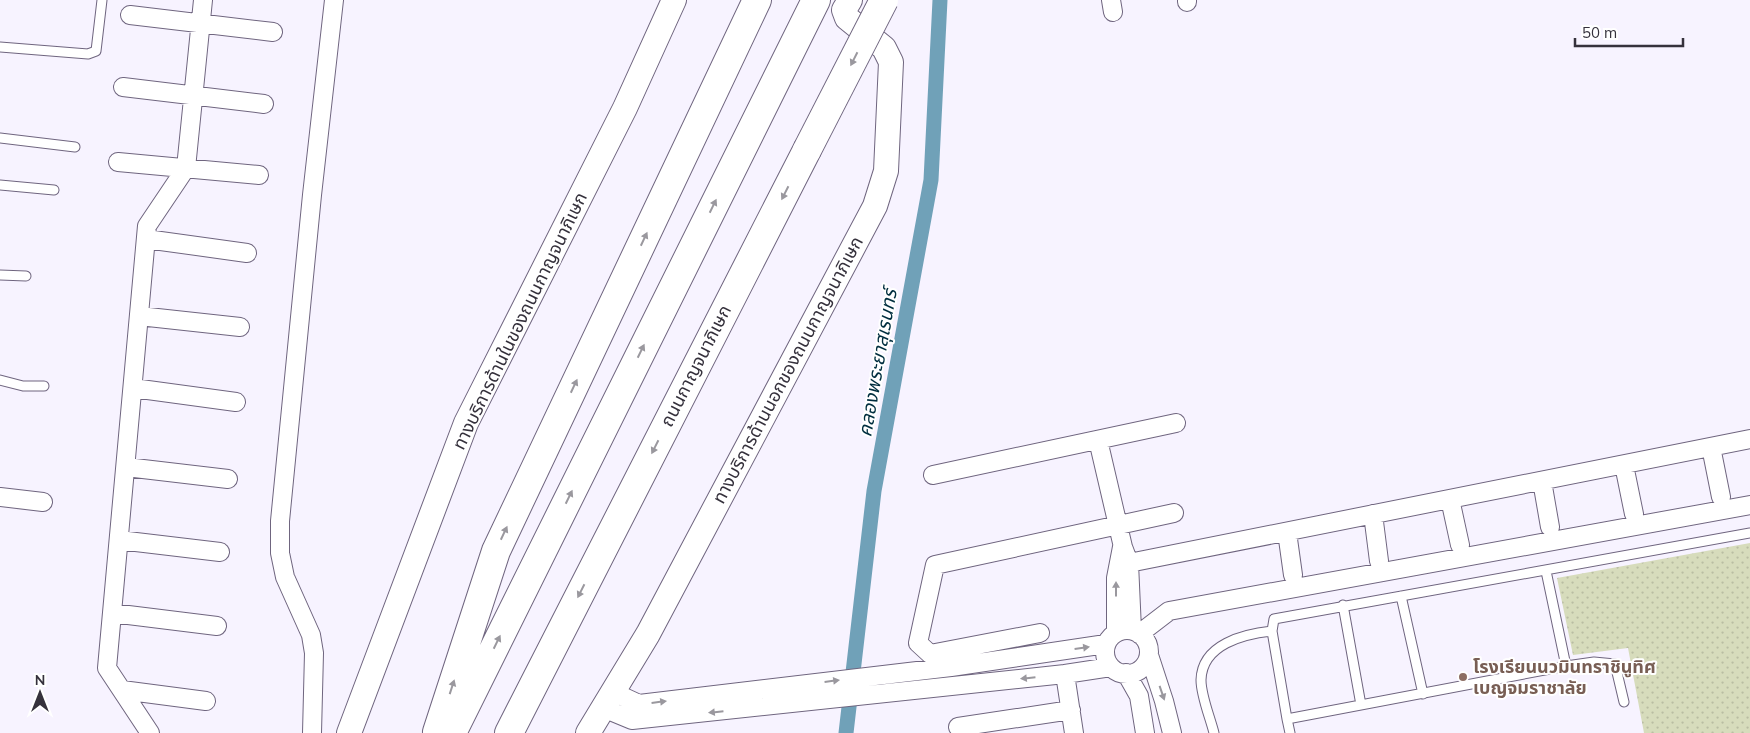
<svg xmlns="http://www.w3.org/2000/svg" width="1750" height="733" font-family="Mulish,'Noto Sans Thai',sans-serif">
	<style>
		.park { fill: url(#park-dots) }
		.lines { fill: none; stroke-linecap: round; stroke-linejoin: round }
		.canal { stroke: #70a1b8; stroke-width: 15 }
		.service-casing { stroke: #6f657f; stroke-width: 11 }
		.minor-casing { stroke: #6f657f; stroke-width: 20 }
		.secondary-casing { stroke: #6f657f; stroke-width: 26 }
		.motorway-casing { stroke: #6f657f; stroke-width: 30 }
		.service { stroke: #fff; stroke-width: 9 }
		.minor { stroke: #fff; stroke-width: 18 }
		.secondary { stroke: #fff; stroke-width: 24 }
		.motorway { stroke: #fff; stroke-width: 28 }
		.motorway-bridge-casing { stroke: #6f657f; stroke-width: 30; stroke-linecap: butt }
		.motorway-bridge { stroke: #fff; stroke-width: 28 }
		.oneway { fill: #9a989e }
		.education-dot { fill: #8d6e63; stroke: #fff; stroke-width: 2 }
		.labels { text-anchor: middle; stroke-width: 4; stroke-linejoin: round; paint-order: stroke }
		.street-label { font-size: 18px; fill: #35313c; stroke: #fff }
		.education-label { font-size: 18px; font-weight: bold; fill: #785e54; stroke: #fff; text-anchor: start }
		.water-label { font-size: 19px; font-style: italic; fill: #002e3f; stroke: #fff }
	</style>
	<defs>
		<pattern id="park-dots" width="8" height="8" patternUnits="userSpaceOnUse" patternTransform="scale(1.25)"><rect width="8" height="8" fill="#d7dcbc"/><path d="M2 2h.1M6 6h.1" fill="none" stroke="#b9bda2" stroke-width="1.8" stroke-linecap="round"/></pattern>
	</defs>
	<rect width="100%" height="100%" fill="#f7f3ff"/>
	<!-- park -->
	<path class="park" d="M1750,543v190h-106l-16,-85 -55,7 -16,-77z"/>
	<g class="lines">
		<!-- canal -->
		<path class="canal" d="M846,733l28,-242 57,-311 9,-180"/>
		<!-- service casing -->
		<g class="service-casing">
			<path id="service" d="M0,47l88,7 8,-3 6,-51
				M0,138l75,9
				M0,185l54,5
				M0,275l26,1
				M0,380l23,6h21
				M1546,571l20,95 -279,53 -15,-88 2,-12 476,-86
				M1401,596l22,98
				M1343,605l18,100
				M1566,666l28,-4 21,2 9,38
				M1287,719l3,14
				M1214,733c-4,-16 -13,-37 -13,-53 1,-36 43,-46 71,-49"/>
		</g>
		<!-- minor casing -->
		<g class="minor-casing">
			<path id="minor" d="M1111,0l2,12
				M1187,0v2
				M130,15l143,17
				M123,87l141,17
				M118,162l141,13
				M146,239l101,14
				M139,316l101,11
				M133,388l103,14
				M1098,440l25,107 6,16 3,67
				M1711,447l10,50
				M1624,465l10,49
				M126,467l102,12
				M933,475l243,-52
				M1542,481l8,46
				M0,497l43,5
				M1450,499l10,46
				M1373,514l6,47
				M1287,532l6,43
				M119,540l101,12
				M1129,563l621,-124
				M112,613l105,13
				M1105 652a22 22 0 1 1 44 0a22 22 0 1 1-44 0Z
				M1116,632v-54l6,-31
				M1040,633l-110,21 -12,-11 17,-78 239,-52
				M1139,634l30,-23 581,-106
				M1149,655l15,46 8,32
				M1126,673l13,23 6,37
				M1065,674l9,59
				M122,690l84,11
				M613,692l26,12 312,-37 155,-23
				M603,708l29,12 433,-46 46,-7
				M958,727l113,-17
				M150,733l-43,-65 40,-442 39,-58 17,-168
				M312,733l2,-80 -3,-18 -26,-58 -5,-24v-32l32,-326 22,-195"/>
		</g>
		<!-- secondary casing -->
		<g class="secondary-casing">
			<path id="secondary" d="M349,733l117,-310 159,-315 49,-108
				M588,733l60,-99 227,-428 11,-35 5,-109 -7,-14 -37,-30 -3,-8 6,-10"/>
		</g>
		<!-- motorway casing -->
		<g class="motorway-casing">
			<path id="motorway" d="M437,732l59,-181 261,-551
				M452,733l364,-733
				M509,733l298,-583"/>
		</g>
		<!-- service -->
		<use href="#service" class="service"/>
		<!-- minor -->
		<use href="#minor" class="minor"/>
		<!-- secondary -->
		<use href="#secondary" class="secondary"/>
		<!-- motorway -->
		<use href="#motorway" class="motorway"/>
		<!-- motorway-bridge casing -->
		<g class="motorway-bridge-casing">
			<path id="motorway-bridge" d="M807,150l77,-150"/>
		</g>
		<!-- motorway-bridge -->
		<use href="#motorway-bridge" class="motorway-bridge"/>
	</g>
	<!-- one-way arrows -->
	<defs><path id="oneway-solid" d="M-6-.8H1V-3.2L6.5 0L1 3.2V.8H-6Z" transform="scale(1.25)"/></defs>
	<g class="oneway">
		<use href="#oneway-solid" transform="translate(854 59) rotate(117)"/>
		<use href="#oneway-solid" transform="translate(785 193) rotate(117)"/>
		<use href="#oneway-solid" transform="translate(713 206) rotate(-64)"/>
		<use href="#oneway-solid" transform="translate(644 239) rotate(-65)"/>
		<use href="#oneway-solid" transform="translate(641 351) rotate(-64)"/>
		<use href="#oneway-solid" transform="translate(574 386) rotate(-65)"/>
		<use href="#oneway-solid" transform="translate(655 447) rotate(117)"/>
		<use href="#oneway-solid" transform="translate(569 497) rotate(-64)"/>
		<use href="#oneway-solid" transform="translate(504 533) rotate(-65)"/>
		<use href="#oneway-solid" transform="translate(1116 589) rotate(-90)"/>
		<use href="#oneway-solid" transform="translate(581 591) rotate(117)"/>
		<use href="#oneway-solid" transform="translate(497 642) rotate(-64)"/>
		<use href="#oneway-solid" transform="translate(1082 648) rotate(-8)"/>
		<use href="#oneway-solid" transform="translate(1028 678) rotate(174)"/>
		<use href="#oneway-solid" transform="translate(832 681) rotate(-7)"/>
		<use href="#oneway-solid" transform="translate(452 687) rotate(-72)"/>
		<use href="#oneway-solid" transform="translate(1162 693) rotate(71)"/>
		<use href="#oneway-solid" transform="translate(659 702) rotate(-7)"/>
		<use href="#oneway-solid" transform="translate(716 712) rotate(174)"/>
	</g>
	<!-- markers -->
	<circle class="education-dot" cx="1463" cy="677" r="5"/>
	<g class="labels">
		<!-- street labels -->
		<g class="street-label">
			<text transform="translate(520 321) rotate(-64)" y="6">ทางบริการด้านในของถนนกาญจนาภิเษก</text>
			<text transform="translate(696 366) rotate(-63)" y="6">ถนนกาญจนาภิเษก</text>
			<text transform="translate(788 370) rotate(-62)" y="6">ทางบริการด้านนอกของถนนกาญจนาภิเษก</text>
		</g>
		<!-- education labels -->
		<g class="education-label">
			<text x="1473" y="673">โรงเรียนนวมินทราชินูทิศ<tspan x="1473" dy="21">เบญจมราชาลัย</tspan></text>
		</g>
		<!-- water labels -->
		<g class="water-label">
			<text transform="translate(877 363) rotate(-80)" y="7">คลองพระยาสุเรนทร์</text>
		</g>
	</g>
	<!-- north arrow -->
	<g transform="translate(40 693)" stroke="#ffffff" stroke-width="4" paint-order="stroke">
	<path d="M0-4L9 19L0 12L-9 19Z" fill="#35313c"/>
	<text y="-8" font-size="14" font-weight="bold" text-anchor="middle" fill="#35313c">N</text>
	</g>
	<!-- scale -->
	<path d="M1575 38v8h108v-8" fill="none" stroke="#35313c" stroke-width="2.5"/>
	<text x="1582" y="38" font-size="15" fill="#35313c" stroke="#ffffff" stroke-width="4" paint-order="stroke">50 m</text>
</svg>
